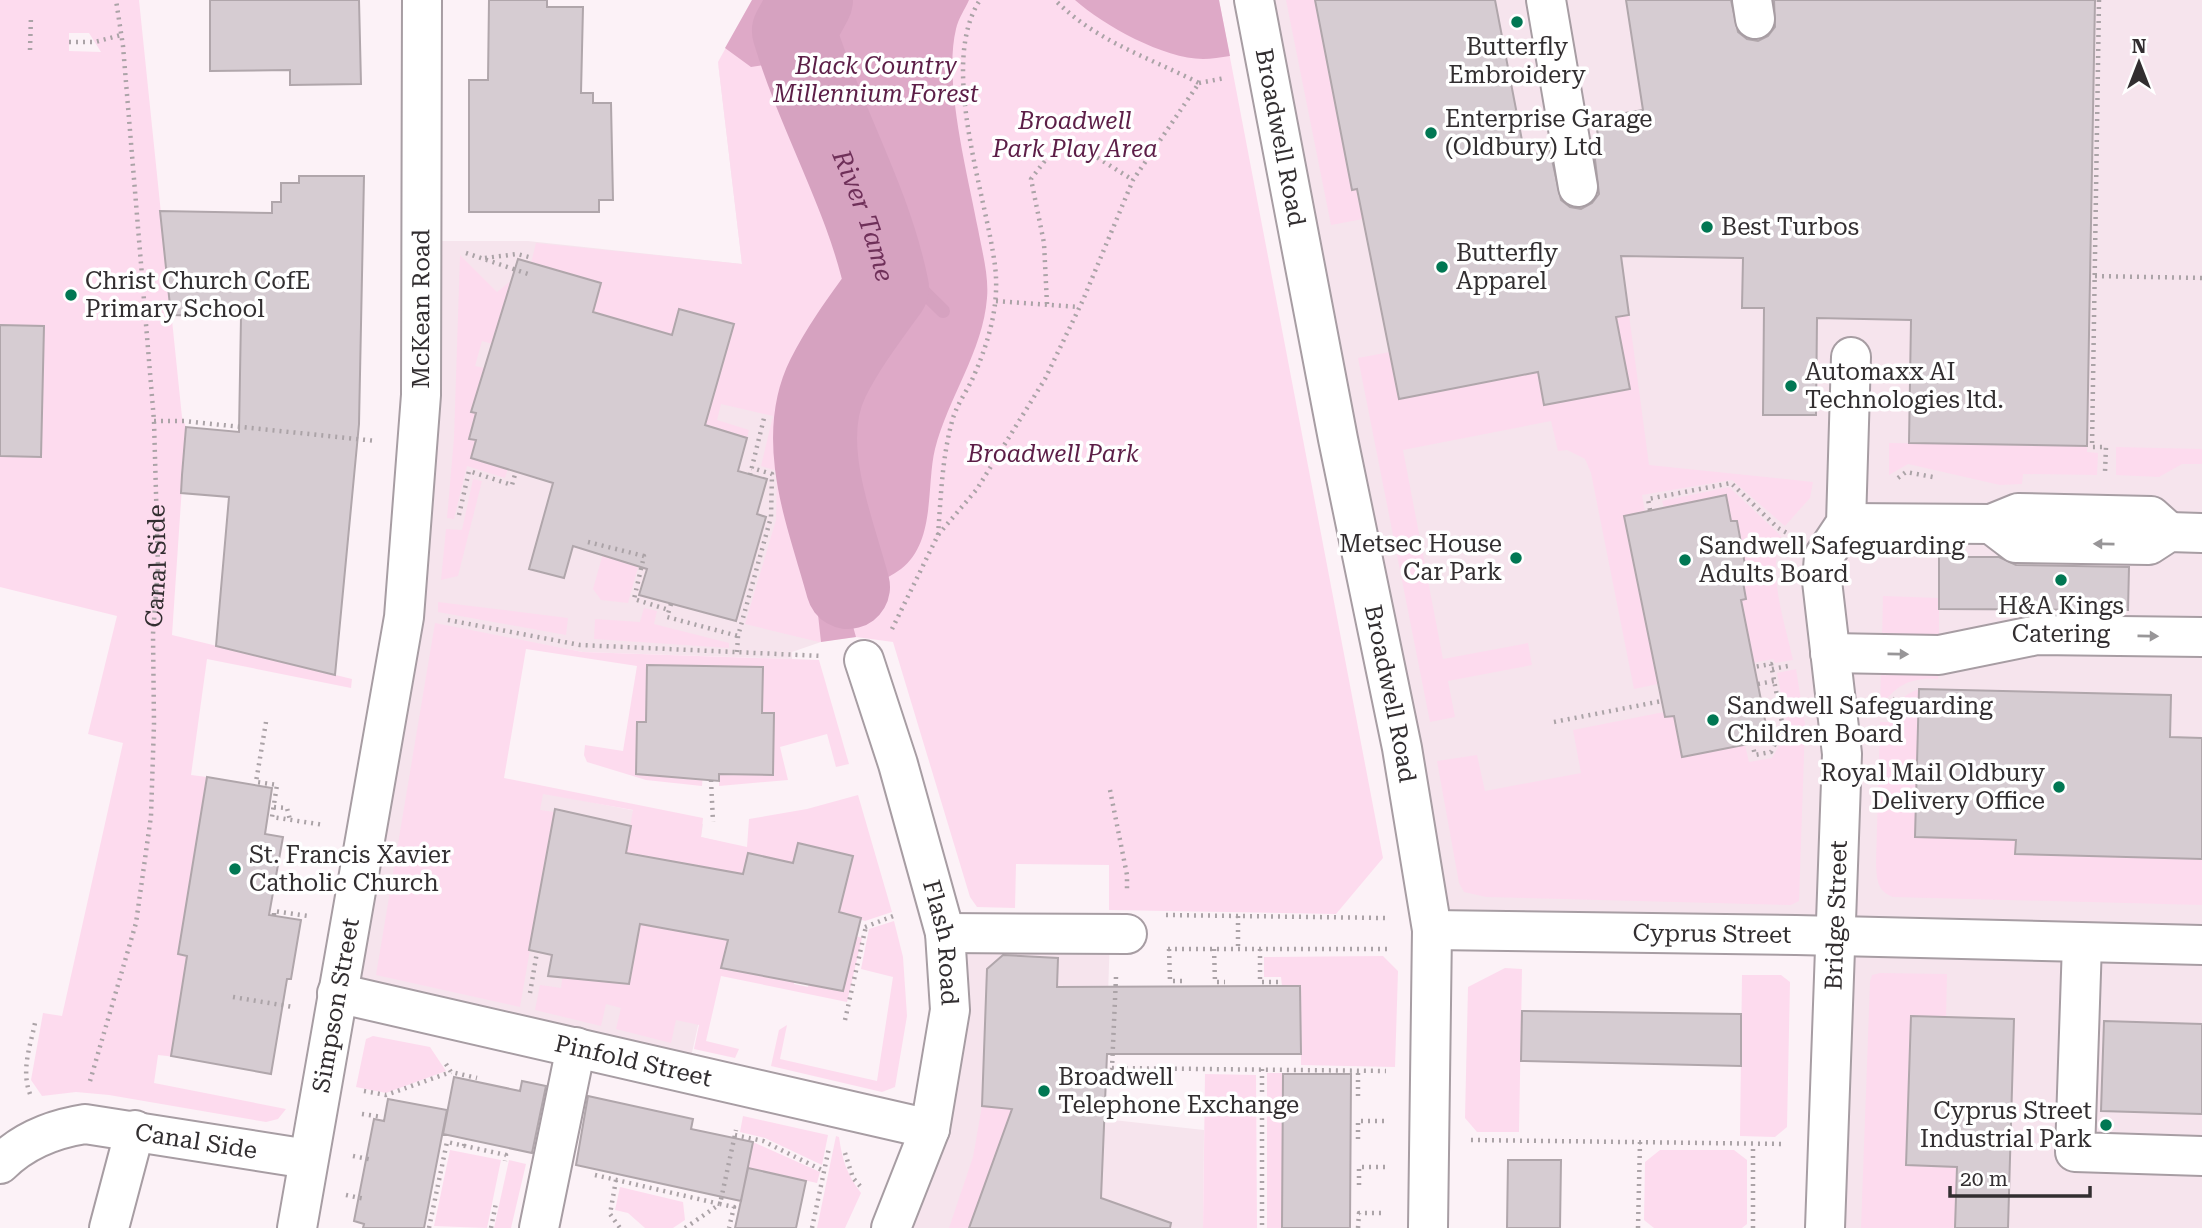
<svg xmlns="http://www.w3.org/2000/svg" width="2202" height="1228" font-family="'Roboto Serif',serif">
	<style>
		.built { fill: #f6e4ed }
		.green { fill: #fddbee; fill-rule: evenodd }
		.forest { fill: #dea9c7 }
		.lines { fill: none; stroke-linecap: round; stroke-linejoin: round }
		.stream { stroke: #d6a2c0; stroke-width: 14 }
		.river { stroke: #d6a2c0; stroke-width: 84 }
		.building { fill: #d6ccd2; stroke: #b0a6ab; stroke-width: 2 }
		.minor-casing { stroke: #a79da3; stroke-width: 42 }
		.path { stroke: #aba3a7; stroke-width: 4.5; stroke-dasharray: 2 5; stroke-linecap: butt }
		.minor { stroke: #fff; stroke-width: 38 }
		.oneway { fill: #989698 }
		.poi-dot { fill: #017753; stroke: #fff; stroke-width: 2.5 }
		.labels { text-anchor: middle; stroke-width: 7; stroke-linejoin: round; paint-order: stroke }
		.poi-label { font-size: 24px; fill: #322e30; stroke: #fff; text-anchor: start }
		.park-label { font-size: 24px; font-style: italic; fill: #5c1e47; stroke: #fff }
		.street-label { font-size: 24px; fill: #322e30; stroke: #fff }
		.water-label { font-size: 26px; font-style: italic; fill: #6f3059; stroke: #fff }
	</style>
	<rect width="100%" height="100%" fill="#fcf2f7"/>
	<!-- built -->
	<path class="built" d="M1254,0h948v1228h-377l9,-292 -402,-6z
		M718,62l103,580 -29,10v7l-209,-7 -70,-13 -26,143 216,42 -2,13 37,9 -51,229 -350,-82 67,-376 18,-376h106l214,23z
		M945,933l165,1 -6,185 100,11 -1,98h-312l39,-99z"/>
	<!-- green -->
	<path class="green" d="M0,0h139l43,417 4,10 -14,208 180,44 -1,9 -144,-29 -16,116 16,2 -29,177 9,2 -5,32 6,2 -12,67 -18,-2 -4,28 132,26 -8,10 -12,3 -157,-27 -33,-3 -34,4 -11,-16 12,-67 19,3 61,-273 -35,-9 29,-118 -117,-29v-166l42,1 2,-95 -44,-2zM69,33h20l12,19 -32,-1z
		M752,0h467l164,858 -47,56 -227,-4v-45l-93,-1 -1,44 -38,-1 -7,-10 -77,-255 -37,-5 -37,5 -74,-18 31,-104 1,-49 -16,-5 12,-50 -52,-12 -4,16 32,10 -2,8 -42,-12 28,-102 -61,11 -41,-12 -54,-8 10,-36 -56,-16 5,-20 206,21 -24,-202z
		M1286,0h29l38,190 5,-1 5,30 -32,6z
		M460,255l37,37 14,-11 14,4 -18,63 -25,-7 -7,25 9,2 -13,44 5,1 -6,26 6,1 32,28 -3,10 -38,-12 -13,53 -7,-1 7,-80z
		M1629,315l20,150 164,17 -3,16 -25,28 -53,-46 -90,15 3,16 -21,5 21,103 22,63 -33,7 -43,-216 -6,-14 -18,-9 -9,1 -7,-30 -148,29 40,209 85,-16 4,22 -84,16 7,36 -25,5 -72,-364 32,-6 9,47 139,-27 7,33 85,-16 -14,-72z
		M1889,443l198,3v6l11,1 -1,22 -74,-1 -1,10 -22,1 -92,-21 -19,11z
		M2116,447l86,2v15h-20l-23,13 -43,-2z
		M473,479l9,2 -24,95 -17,4 5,-51 16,1z
		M1729,487l52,49c-14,37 4,87 12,124l-18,3 -2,-4 -20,4 -12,-63 5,-1 -5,-28 5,-2 -9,-48h-6l-5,-26 -62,12 -2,-6z
		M604,550l36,10 -12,43 -27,-3 -8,-11z
		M1883,596l56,2v44l-57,-2z
		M438,602l130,16 -2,17 -128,-23z
		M644,608l13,3 -3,13 75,19v5l-135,-9 1,-20 45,3z
		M435,623l148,29 236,8 30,104 -13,3 -9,-33 -47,13 8,33 -69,6v-12l54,1 1,-62h-15l4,-46 -116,-2 3,57h-13l-1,50 67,1 -1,13 -56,-6 -59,-18 -3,-7 1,-10 38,6 14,-85 -111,-17 -22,129 199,40 -2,19 46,10 2,-28 58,-10 51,-14 34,117 -27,9 -26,-8 13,-57 -54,-13 -5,20 -44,-10 -26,110 34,12 2,-4 35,8v5l14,3 1,-4 34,8 13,-55 6,2 -15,64 -126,-26 -15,65 33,8 -4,9 -41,-9 5,-24 -23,-5 -5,23 -55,-14 5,-21 -15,-4 -5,22 -66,-16 5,-25 21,3 3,-23 67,12 9,-53 34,6 -49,-77 8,-43 -90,-16 -3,16 14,2 -34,195 -144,-32z
		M1881,666l57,2v11c-27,-2 -44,6 -58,30z
		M1796,669l9,56 -6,176 -8,4 -305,-8 -22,-5 -5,-9 -22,-122 40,-6 8,36 96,-18 -8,-43 91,-18 2,5 8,-1 9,41 62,-12 4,17 23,-4 16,-28 -11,-57z
		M1919,689l-4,148 100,3v15l187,4v46l-309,-8c-16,-6 -16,-17 -17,-33l4,-142h9c4,-17 13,-27 30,-33z
		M894,921l9,36 4,59 -12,71 -13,5 -111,-26 8,-36 8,-5 -7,34 97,22 16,-104 -32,-8 8,-40z
		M1383,956l15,15 -3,96 -94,-2 -1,-78 -18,-1 -1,-9h-17v-20z
		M1505,968l17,1 -3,163h-42l-12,-14 3,-131z
		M1880,973l67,1 -1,43 -35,-1 -5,149 51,2 -2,61h-94l9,-246 2,-7z
		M1742,975h39l9,7 -3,145 -12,10 -35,-1z
		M373,1036l57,11 16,24 -60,22 -30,-6 10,-48z
		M1267,1073h16l-1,155h-15z
		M1205,1074l51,1 1,153h-54z
		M982,1106l39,4 -52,118h-20l24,-71z
		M743,1116l85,19 -6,30 -57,-27 -25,-6z
		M836,1136l3,1c3,22 8,38 22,56l-16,35h-28z
		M753,1142l67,30 -3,11 -69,-15z
		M450,1150l51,10 -14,68 -53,-2z
		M1660,1150h74l13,10v64l-5,4h-88l-10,-8 1,-58z
		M509,1160l17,4 -15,64h-17z
		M620,1187l63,15 2,18 -12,8h-28l-17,-15 -13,-3z"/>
	<!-- forest -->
	<path class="forest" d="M752,0h217c-4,9 -11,19 -13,29 -13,53 12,146 22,200 4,22 11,47 9,69 -4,53 -39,100 -52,151 -9,37 1,93 -34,120 -16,12 -39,19 -56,29l11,39 -35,5 -24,-221 36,-85 41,-53 -2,-11 -89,-210 -32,5 -26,-19z
		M1075,0h144l11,56c-9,1 -19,3 -27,3 -39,0 -100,-34 -128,-59z"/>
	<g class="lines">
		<!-- stream -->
		<path class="stream" d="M879,248l64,63"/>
		<!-- river -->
		<path class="river" id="s1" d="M811,0l-17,31c26,87 75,168 93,257 -21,29 -43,58 -59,90 -32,64 3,145 20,209"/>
	</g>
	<!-- building -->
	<path class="building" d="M210,0h149l2,84 -71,1v-15l-80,1z
		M489,0h58v7h36l-2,86h12v10h18l2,97h-14v12h-130v-132h19z
		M1315,0h180l30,156 25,-5 11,49 9,7 11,2 11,-6 7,-9 -6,-52 6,-1 -4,-23 48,-8 -17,-110h105l7,32 9,7 11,2 10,-5 7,-9 -1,-27h321l-8,446 -178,-3 2,-123 -94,-2 -1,97h-53l1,-107h-22l1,-50 -122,-2 8,59 -13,2 14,72 -86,16 -6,-33 -139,27 -42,-210 -5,1z
		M299,176h65l-5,248 -24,251 -119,-29 13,-149 -48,-4 1,-18 4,-48 53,5 2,-115 -70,-2 -11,-104 112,2v-11h9v-19h18z
		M518,259l83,24 -8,29 79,23 7,-26 55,15 -29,101 42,13 -9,33 29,8 -10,35 9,3 -30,104 -97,-26 8,-26 -74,-23 -9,32 -35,-9 24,-86 -82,-25 5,-18 -7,-1 7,-26 -5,-1z
		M0,325l44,1 -3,131 -41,-1z
		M1726,495l5,26h6l9,49 -5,1 5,28 -5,1 28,140 -87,17 -8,-41 -9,1 -41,-201z
		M1939,557h60l17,8 113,2 -1,43 -189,-1z
		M647,665l116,2 -1,46h12l-1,62 -54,-1v7l-83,-7 1,-52h9z
		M1919,689l252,6 -1,42 32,1v121l-187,-5 1,-14 -101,-3z
		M207,777l65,11 -7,46 18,3 -14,78 32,5 -10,59h-4l-16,95 -100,-18 16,-100 -9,-2z
		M555,809l76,17 -5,27 117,21 5,-21 45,10 5,-20 55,13 -14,56 22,6 -18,73 -122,-23 7,-28 -88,-16 -11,60 -81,-8 4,-21 -23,-5z
		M1003,955l55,3 -1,29 243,-1 1,68h-194l-6,144 70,25 -1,5h-201l43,-119 -30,-3 5,-137z
		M1522,1011l219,3v52l-220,-5z
		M1911,1016l103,3 -6,209h-53l2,-61 -51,-2z
		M2104,1021l98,3v90l-101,-3z
		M1283,1074h68l-1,154h-68z
		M454,1077l66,14 2,-10 24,5 -14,67 -89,-19z
		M588,1096l105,23 -2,10 62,13 -12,59 -165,-36z
		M388,1099l59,11 -23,118h-61l1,-4 -10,-3 20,-102 10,2z
		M1508,1160h53l-1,68h-53z
		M748,1168l58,13 -10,47h-61z"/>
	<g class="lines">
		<!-- minor casing -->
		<g class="minor-casing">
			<g id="minor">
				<path id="s3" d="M1254,0l84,439 64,309 30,182 -4,298"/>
				<path d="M1546,0l32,187"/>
				<path d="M1752,0l3,19"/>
				<path d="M1846,523l145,1 27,-11 133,3 18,16"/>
				<path d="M1991,524l25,19 133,2 20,-13 33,1"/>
				<path d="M1830,653l109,2 98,-20 165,2"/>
				<path id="s4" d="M864,660l34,104 47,169 5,77 -20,119 -39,99"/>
				<path id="s5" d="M1432,930l364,5 406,10"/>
				<path d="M945,933l182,1"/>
				<path d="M2082,943l-7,209 127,4"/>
				<path id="s6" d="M337,993l593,136"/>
				<path id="s7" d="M0,1164c23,-23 53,-35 85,-40l223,35"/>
				<path d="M109,1228l26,-98"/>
				<path id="s8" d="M297,1228l107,-611 17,-222 1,-395"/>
				<path d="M539,1228l37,-181"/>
				<path id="s9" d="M1825,1228l17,-474 -20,-173 2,-25 22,-33 5,-166"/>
			</g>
		</g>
		<!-- path -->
		<g class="path">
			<path d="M2099,0l-7,447h14l-1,25"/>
			<path d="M69,42h26l26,-7"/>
			<path d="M30,50l1,-34"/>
			<path d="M1199,83l26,-5"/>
			<path d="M466,253l62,21"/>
			<path d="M485,258l32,-4 16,4"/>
			<path d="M2095,276l107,2"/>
			<path d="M996,301l83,6"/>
			<path d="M1047,304l-3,-61 -13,-64 22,-29 29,-2 51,32"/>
			<path d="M154,421h30l192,20"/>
			<path d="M750,475l15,-61"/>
			<path d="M1898,478l8,-6 27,5"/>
			<path d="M1650,510l-2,-11 83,-16 47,45 9,5"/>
			<path d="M459,515l10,-44 43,14 4,-14"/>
			<path d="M938,535c3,-39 4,-79 15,-117 4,-13 13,-26 19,-38 16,-36 28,-74 23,-114 -9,-72 -57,-202 -15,-266"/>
			<path d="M588,542l56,14 -10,43 35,11"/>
			<path d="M671,604l-4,13 71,19"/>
			<path d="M448,620l132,25 242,11"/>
			<path d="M892,629l46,-94 39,-46 68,-110 38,-79 50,-120 66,-97c-51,-26 -102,-41 -144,-83"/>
			<path d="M737,652l1,-16 33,-119 1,-43 -20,-6"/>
			<path d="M1772,669l16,-3"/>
			<path d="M1758,684l16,-3"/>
			<path d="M1883,716l12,-18"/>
			<path d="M266,722l-10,60 21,3 -5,32 52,8"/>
			<path d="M1554,722l108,-21"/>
			<path d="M1752,743l3,12 16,-3 12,-24 -12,-64 -17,3"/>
			<path d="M711,780l2,42"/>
			<path d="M1110,790l17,85v17"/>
			<path d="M274,807l13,1 3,12"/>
			<path d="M274,915v-4l34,5"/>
			<path d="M1166,915l219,3"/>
			<path d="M1238,916v33"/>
			<path d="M865,927l31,-12"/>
			<path d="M1168,949h223"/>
			<path d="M1169,949l1,32h12"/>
			<path d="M1214,949l1,33h10"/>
			<path d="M1260,949v33h18"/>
			<path d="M1116,977l-4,91 274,3"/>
			<path d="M530,993l7,-41"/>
			<path d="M233,997l60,10"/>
			<path d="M845,1020l21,-94"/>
			<path d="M446,1064l5,8 26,6"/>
			<path d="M1262,1069v159"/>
			<path id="s2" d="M90,1081l46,-158 15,-107 3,-92 -1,-90 5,-68 -4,-145 -31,-375 -7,-46"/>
			<path d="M364,1091l22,4 65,-23"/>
			<path d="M30,1094c-9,-24 0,-47 5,-71"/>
			<path d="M1358,1096v-25"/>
			<path d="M362,1114l20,3"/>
			<path d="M735,1135l28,6 61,30"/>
			<path d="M1358,1139v-18h29"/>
			<path d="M1471,1140l313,4"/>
			<path d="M464,1146l1,-7"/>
			<path d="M845,1153l8,25 7,8"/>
			<path d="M353,1156l20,4"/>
			<path d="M595,1175l125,29 16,-74"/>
			<path d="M616,1180l-6,34 10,14"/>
			<path d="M1359,1185v-18h26"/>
			<path d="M346,1195l19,4"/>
			<path d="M429,1228l18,-86 59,13 -1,6"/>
			<path d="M491,1228l5,-25"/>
			<path d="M685,1228l35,-24 14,3 -5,21"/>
			<path d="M812,1228l17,-80"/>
			<path d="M1358,1228l1,-15h25"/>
			<path d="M1638,1228l2,-86"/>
			<path d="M1753,1228v-84"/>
		</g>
		<!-- minor -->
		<use href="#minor" class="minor"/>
	</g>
	<!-- one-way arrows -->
	<defs><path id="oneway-solid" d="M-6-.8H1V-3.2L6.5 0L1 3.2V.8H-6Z" transform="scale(1.75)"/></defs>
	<g class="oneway">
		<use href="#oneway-solid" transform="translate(2104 544) rotate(-179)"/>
		<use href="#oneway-solid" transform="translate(2148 636) rotate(1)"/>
		<use href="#oneway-solid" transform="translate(1898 654) rotate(1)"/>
	</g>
	<!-- markers -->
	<g class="poi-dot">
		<circle cx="1517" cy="22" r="7"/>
		<circle cx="1431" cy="133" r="7"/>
		<circle cx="1707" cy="227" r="7"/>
		<circle cx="1442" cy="267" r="7"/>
		<circle cx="71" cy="295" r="7"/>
		<circle cx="1791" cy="386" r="7"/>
		<circle cx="1516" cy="558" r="7"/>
		<circle cx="1685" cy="560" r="7"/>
		<circle cx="2061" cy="580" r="7"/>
		<circle cx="1713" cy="720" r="7"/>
		<circle cx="2059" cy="787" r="7"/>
		<circle cx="235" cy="869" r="7"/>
		<circle cx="1044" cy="1091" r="7"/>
		<circle cx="2106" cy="1125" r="7"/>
	</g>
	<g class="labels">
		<!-- poi labels -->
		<g class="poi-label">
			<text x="1517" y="55" text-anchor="middle">Butterfly<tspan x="1517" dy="28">Embroidery</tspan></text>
			<text x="1445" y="127">Enterprise Garage<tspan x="1445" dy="28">(Oldbury) Ltd</tspan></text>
			<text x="1721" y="235">Best Turbos</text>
			<text x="1456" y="261">Butterfly<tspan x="1456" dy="28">Apparel</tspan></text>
			<text x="85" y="289">Christ Church CofE<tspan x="85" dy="28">Primary School</tspan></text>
			<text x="1805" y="380">Automaxx AI<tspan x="1805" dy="28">Technologies ltd.</tspan></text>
			<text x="1502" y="552" text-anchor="end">Metsec House<tspan x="1502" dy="28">Car Park</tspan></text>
			<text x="1699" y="554">Sandwell Safeguarding<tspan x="1699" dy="28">Adults Board</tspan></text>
			<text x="2061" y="614" text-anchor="middle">H&amp;A Kings<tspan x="2061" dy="28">Catering</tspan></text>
			<text x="1727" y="714">Sandwell Safeguarding<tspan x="1727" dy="28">Children Board</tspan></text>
			<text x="2045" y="781" text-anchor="end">Royal Mail Oldbury<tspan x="2045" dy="28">Delivery Office</tspan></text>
			<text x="249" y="863">St. Francis Xavier<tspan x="249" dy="28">Catholic Church</tspan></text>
			<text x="1058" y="1085">Broadwell<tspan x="1058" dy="28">Telephone Exchange</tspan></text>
			<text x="2092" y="1119" text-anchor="end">Cyprus Street<tspan x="2092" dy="28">Industrial Park</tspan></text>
		</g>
		<!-- park labels -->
		<g class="park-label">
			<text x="876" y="74">Black Country<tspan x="876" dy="28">Millennium Forest</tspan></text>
			<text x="1075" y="129">Broadwell<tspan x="1075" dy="28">Park Play Area</tspan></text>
			<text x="1053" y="462">Broadwell Park</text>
		</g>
		<!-- street labels -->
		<g class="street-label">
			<text dy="8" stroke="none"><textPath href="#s3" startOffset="140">Broadwell Road</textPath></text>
			<text dy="8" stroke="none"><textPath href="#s8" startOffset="929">McKean Road</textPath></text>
			<text dy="8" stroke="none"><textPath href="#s2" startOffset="523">Canal Side</textPath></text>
			<text dy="8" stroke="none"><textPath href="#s3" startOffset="707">Broadwell Road</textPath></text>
			<text dy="8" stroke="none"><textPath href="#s9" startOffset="313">Bridge Street</textPath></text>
			<text dy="8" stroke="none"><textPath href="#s5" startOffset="280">Cyprus Street</textPath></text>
			<text dy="8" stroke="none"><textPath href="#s4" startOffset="294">Flash Road</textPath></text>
			<text dy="8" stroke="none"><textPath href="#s8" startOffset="226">Simpson Street</textPath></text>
			<text dy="8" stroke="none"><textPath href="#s6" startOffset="304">Pinfold Street</textPath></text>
			<text dy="8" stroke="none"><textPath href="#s7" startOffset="208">Canal Side</textPath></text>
		</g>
		<!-- water labels -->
		<g class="water-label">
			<text dy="9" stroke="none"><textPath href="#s1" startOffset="233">River Tame</textPath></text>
		</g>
	</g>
	<!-- north arrow -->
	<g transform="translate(2139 63)" stroke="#ffffff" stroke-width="5" paint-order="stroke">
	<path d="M0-5L12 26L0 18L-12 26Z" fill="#322e30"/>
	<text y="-10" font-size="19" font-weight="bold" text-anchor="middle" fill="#322e30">N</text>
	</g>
	<!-- scale -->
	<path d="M1950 1186v10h140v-10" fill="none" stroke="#322e30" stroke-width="3.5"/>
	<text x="1960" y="1186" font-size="21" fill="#322e30" stroke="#ffffff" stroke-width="5" paint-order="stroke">20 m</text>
</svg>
